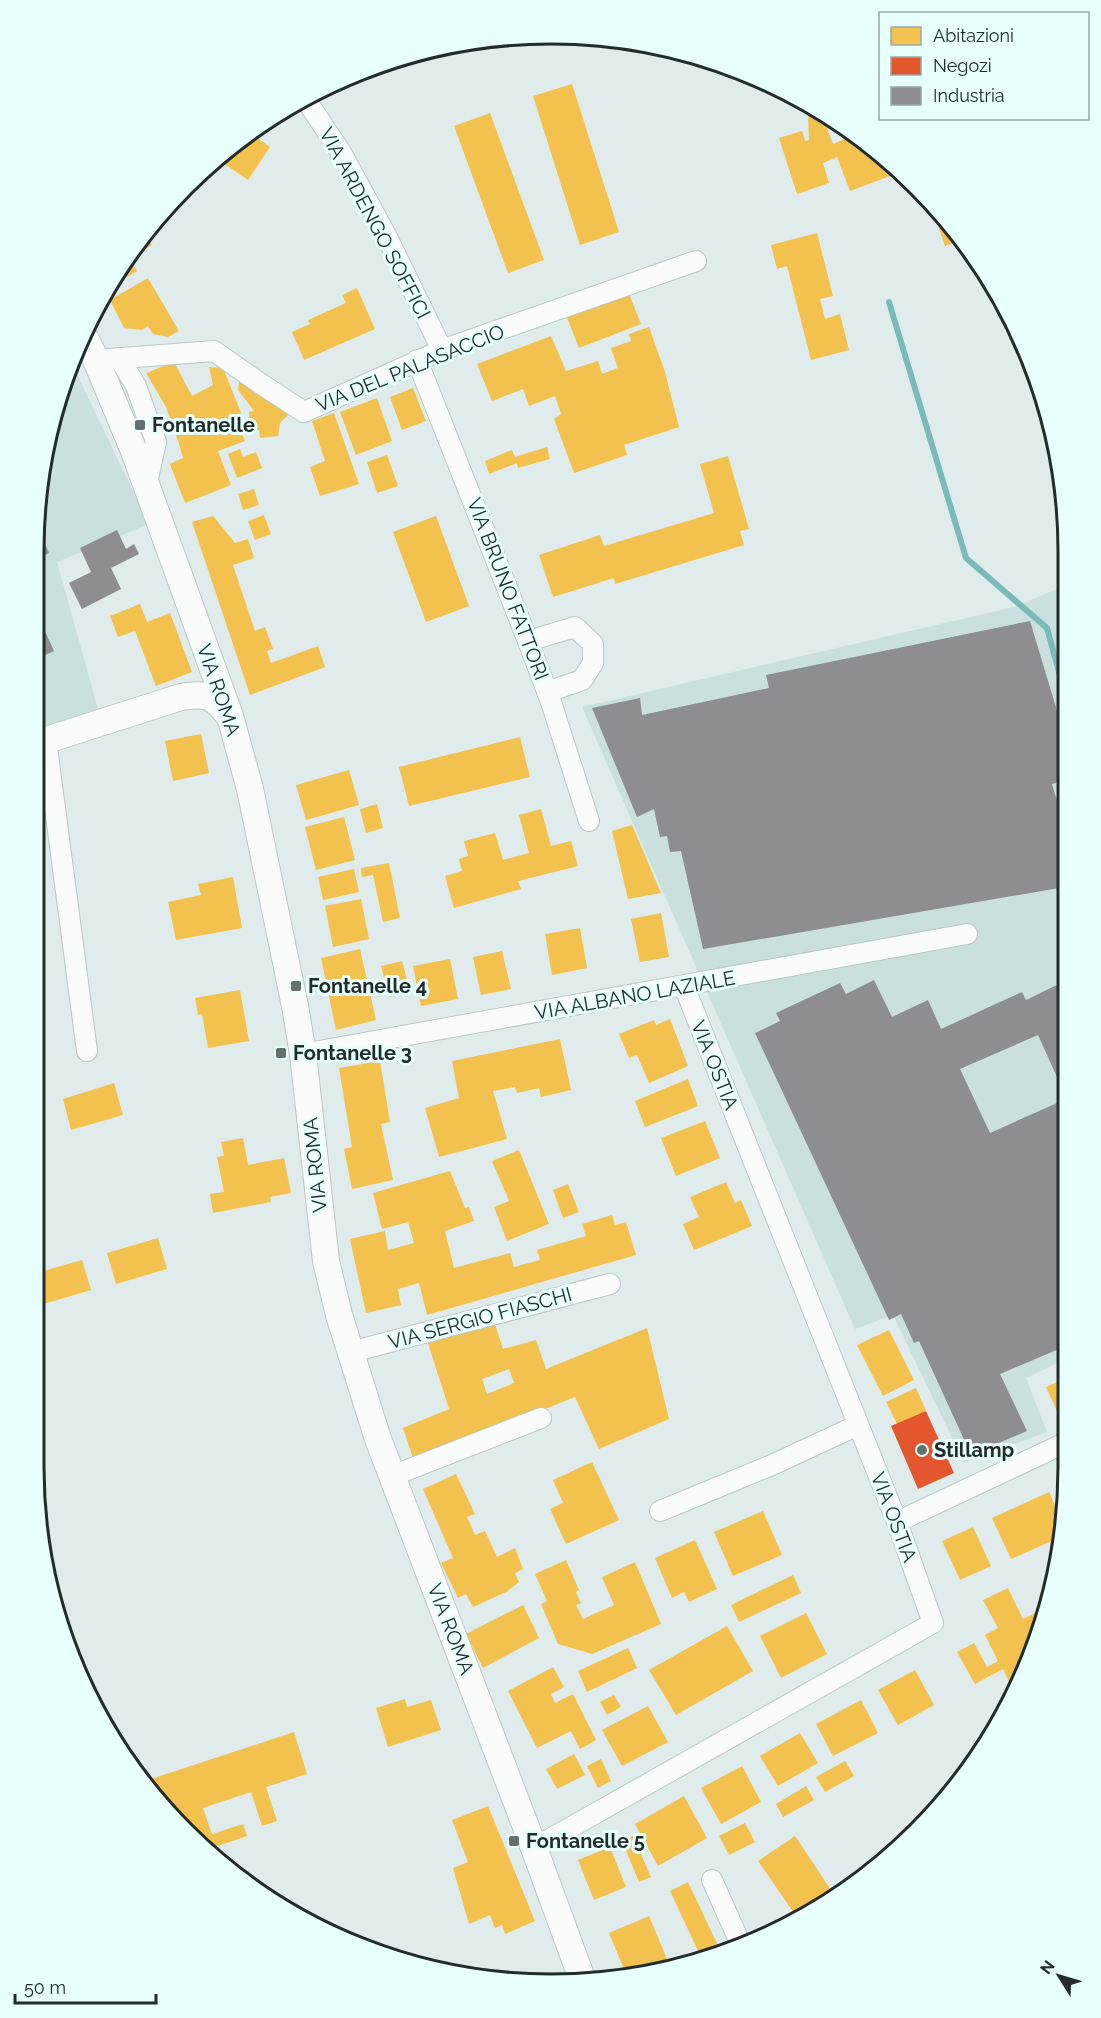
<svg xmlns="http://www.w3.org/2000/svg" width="1101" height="2018" font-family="Raleway,sans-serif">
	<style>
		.built { fill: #c9e0df }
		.homes { fill: #f2c14e; fill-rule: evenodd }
		.shops { fill: #e4572e }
		.industry { fill: #8d8d92 }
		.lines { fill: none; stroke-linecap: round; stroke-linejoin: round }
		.stream { stroke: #7abbb8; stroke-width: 6 }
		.minor-casing { stroke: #bcc7c6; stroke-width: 22 }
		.major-casing { stroke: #bcc7c6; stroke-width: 28 }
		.minor { stroke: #fafcfc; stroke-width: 20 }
		.major { stroke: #fafcfc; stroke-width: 26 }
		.poi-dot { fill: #656f6e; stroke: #e7fffd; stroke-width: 2 }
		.labels { text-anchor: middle; stroke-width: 6; stroke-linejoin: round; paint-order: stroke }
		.street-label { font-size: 20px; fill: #232c2b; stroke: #e7fffd }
		.poi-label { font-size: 20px; font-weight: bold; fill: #232c2b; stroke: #e7fffd; text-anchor: start }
		.rim { fill: none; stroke: #232c2b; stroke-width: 3 }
	</style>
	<rect width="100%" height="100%" fill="#dfeceb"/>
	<!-- built -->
	<path class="built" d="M72,364l77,160 -92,38 48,172 -71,25v-242l17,-101z
		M1064,586l2,773 -40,19 21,54 -83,31 -71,-148 -38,14 -273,-622 432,-100z"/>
	<!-- homes -->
	<path class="homes" d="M572,84l47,148 -39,13 -47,-149z
		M820,110l13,34 14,-6 -2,-10 41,30 7,17 -43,16 -13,-34 -14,6 6,20 -32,11 -18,-56 23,-7 3,10 4,-1 -1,-28z
		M490,113l54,147 -36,13 -54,-147z
		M249,132l21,15 -22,33 -32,-22 19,-18z
		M932,208l18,20 11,13 -16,5z
		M144,233l8,12 -10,6 -5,-8z
		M817,233l16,63 -13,3 5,20 15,-5 9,36 -38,10 -24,-94 -10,3 -6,-24z
		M128,256l9,15 -34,20 6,-9z
		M148,278l31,53 -11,6 -15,-3 -5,-8 -6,4 -18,-2 -14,-28z
		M357,288l18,41 -71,31 -12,-28 18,-8 -2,-4 38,-17 -4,-8z
		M628,291l13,33 -62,24 -13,-33z
		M649,327l16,45 14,55 -55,18 3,10 -53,18 -20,-54 7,-5 -6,-18 -26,10 -6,-17 -31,12 -15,-37 74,-28 15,35 32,-10 4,13 16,-6 -7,-20 20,-7 -2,-7z
		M174,362l18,34 21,-11 -4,-18 14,1 19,47 -7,3 10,23 -27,10 13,34 -46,18 -15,-39 13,-6 -4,-14 -13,-37 -20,-34z
		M240,377l48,38 -8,8 -2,13 -18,2 -1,-8h-9l-1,-18 5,-1 -16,-21z
		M413,388l13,33 -24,9 -12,-33z
		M377,398l15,43 -36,14 -16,-43z
		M334,413l25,71 -39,12 -10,-29 15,-6 -13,-40z
		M547,447l3,12 -32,9 -1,-5 -28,11 -4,-13 27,-11 3,7z
		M240,449l3,8 13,-5 6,16 -25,10 -9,-24z
		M387,455l11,31 -21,7 -10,-31z
		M728,456l21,73 -9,2 4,14 -129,39 -1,-6 -61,19 -14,-42 61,-20 4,11 110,-33 -14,-49z
		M254,489l5,16 -16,5 -5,-16z
		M264,515l7,19 -16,6 -7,-19z
		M213,516l22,27 13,-4 6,19 -21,7 22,66 10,-4 8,22 -6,2 4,12 47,-17 7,21 -75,28 -58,-173z
		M436,516l33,90 -43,16 -33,-90z
		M140,604l7,18 23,-9 22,59 -36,14 -21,-55 -17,6 -8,-21z
		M201,734l8,39 -36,8 -8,-40z
		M520,737l10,40 -121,29 -10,-39z
		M349,770l10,35 -53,15 -10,-35z
		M377,804l6,24 -17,5 -6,-24z
		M541,809l10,37 20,-5 7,25 -60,15 3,8 -67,19 -9,-32 17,-5 -3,-12 9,-3 -4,-15 31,-8 8,27 26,-7 -10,-38z
		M344,817l11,43 -39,10 -11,-43z
		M632,825l29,68 -33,6 -16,-68z
		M389,863l11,55 -17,4 -10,-47 -11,2 -1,-9z
		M354,869l5,23 -36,8 -5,-23z
		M233,877l9,51 -66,12 -8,-38 33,-7 -3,-11z
		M361,899l8,40 -36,8 -8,-41z
		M661,913l8,44 -29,5 -9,-43z
		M580,928l7,40 -35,7 -7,-41z
		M360,949l16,71 -40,10 -15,-72z
		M502,951l9,38 -30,6 -8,-38z
		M450,959l8,40 -37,7 -8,-40z
		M402,961l8,30 -21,6 -8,-31z
		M240,990l9,51 -41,7 -6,-34 -4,1 -3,-17z
		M670,1019l18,47 -39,17 -12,-28 -8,3 -10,-24 35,-14 2,5z
		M560,1039l11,51 -30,7 -2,-9 -22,5 -2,-6 -22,4 14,48 -68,18 -14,-49 34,-10 -7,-37z
		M380,1061l10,61 -9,2 12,56 -41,9 -8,-40 8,-2 -13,-79z
		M688,1079l10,27 -53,21 -10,-26z
		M114,1083l9,32 -52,15 -8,-31z
		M33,1102h3l8,29 -11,4z
		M705,1121l15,37 -44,18 -15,-38z
		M243,1138l5,27 36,-7 7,35 -21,4 1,5 -58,11 -3,-19 14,-2 -7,-35 7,-1 -3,-14z
		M519,1150l30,74 -42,17 -13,-34 15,-6 -17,-40z
		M450,1171l15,37 4,-1 5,14 -29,10 9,37 56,-15 4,14 26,-7 -3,-10 49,-14 -4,-12 30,-9 3,10 11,-3 10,33 -209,60 -8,-32 -21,6 3,16 -35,8 -16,-74 35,-8 3,19 26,-7 -6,-21 -26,7 -9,-36z
		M726,1182l9,21 6,-3 11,26 -58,24 -11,-26 16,-7 -9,-20z
		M568,1184l11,28 -16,6 -10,-28z
		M158,1238l9,31 -51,15 -9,-31z
		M82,1260l9,30 -51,15 -7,-24v-7z
		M495,1324l8,25 33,-9 10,29 101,-41 22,91 -70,30 -24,-52 -161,64 -11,-33 46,-19 -21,-66zM509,1369l5,14 -27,11 -5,-15z
		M889,1330l25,50 -31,16 -26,-51z
		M1067,1378v41l-5,3 -16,-35z
		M916,1388l10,23 -29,13 -11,-22z
		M592,1462l27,58 -53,24 -16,-35 13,-6 -10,-23z
		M456,1474l19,40 -8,3 8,18 10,-4 12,26 18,-9 8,21 -8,4 4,9 -13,10 -33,15 -7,-13 -8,4 -17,-35 12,-5 -30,-69z
		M1049,1492l14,32 -2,13 -50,22 -19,-41z
		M763,1511l19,44 -49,21 -19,-44z
		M973,1527l18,39 -31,14 -18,-39z
		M695,1540l22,49 -28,13 -5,-10 -12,6 -17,-40z
		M566,1560l13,30 -3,2 5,11 -5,2 7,14 31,-14 -12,-28 33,-15 26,62 -69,30 -34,-10 -17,-40 6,-3 -12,-27z
		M793,1575l8,18 -62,29 -8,-17z
		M1008,1588l15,31 26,-13 -31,74 -8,4 -7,-15 -28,15 -18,-32 17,-9 13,24 11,-6 -13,-26 13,-7 -15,-28z
		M523,1605l16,33 -56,30 -17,-34z
		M806,1613l21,41 -46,24 -21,-42z
		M727,1626l26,45 -77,44 -27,-45z
		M628,1648l9,20 -50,24 -9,-21z
		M553,1667l11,20 -13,7 4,9 18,-9 23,46 -16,9 -9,-18 -34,17 -29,-57z
		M915,1670l19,35 -36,20 -20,-35z
		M614,1695l7,12 -14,8 -7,-13z
		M405,1699l2,8 24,-7 10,30 -53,17 -12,-39z
		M861,1700l17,33 -45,23 -17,-32z
		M648,1706l20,36 -46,24 -20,-36z
		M294,1732l13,42 -41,13 11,34 -15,5 -11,-34 -48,16 9,26 31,-10 4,12 -32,11 3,9 -66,-62 -4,-14z
		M800,1733l18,30 -40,23 -18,-30z
		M574,1754l11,21 -28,14 -11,-20z
		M601,1759l10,22 -13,7 -11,-22z
		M845,1761l9,15 -29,16 -9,-15z
		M742,1766l19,36 -40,22 -20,-36z
		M806,1786l8,14 -31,17 -7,-13z
		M684,1796l23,42 -49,28 -23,-42z
		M488,1806l47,115 -30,13 -3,-9 -7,3 -5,-13 -21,9 -16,-56 15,-6 -16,-42z
		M745,1823l10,19 -26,13 -10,-19z
		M633,1836l18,41 -12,5 -17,-41z
		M795,1836l38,57 -37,23 -38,-55z
		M610,1847l16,40 -32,13 -16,-40z
		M688,1882l33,70 -20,5 -31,-66z
		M649,1916l20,48 -43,10 -17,-41z"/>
	<!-- shops -->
	<path class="shops" d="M926,1411l28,62 -36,16 -27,-63z"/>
	<!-- industry -->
	<path class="industry" d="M34,519l15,34 -15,7z
		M117,530l9,19 8,-5 5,10 -28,14 10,21 -39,20 -13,-26 22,-11 -11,-24z
		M34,607l20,44 -20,9z
		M1030,621l34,113 1,46 -13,4 13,44v59l-362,62 -22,-98 -11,1 -3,-16 -7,1 -6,-28 -17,8 -45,-109 48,-10 2,17 127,-27 -3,-13z
		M874,980l18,37 36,-17 13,29 81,-37 4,8 39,-19 1,116 -28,-62 -78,34 30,64 76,-34v247l-66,28 27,57 -56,24 -52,-114 -5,2 -13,-29 -12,6 -134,-287 25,-12 -4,-8 64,-30 6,11z"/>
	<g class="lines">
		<!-- stream -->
		<path class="stream" d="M889,302l77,256 81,70 17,62"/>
		<!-- minor casing -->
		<g class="minor-casing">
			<path id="minor" d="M304,97l38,57 45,83 55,113
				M119,358l17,28 20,56 -10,45
				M96,360l118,-9 47,33 43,28 138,-62 254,-89
				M417,360l111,281 23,61 38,119
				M528,641l47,-14 18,17v19l-11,17 -35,12
				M46,740l41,311
				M303,1054l664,-120
				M351,1352l259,-68
				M392,1476l149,-58
				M660,1511l112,-46 86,-40
				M897,1522l170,-80
				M534,1848l399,-225 -36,-101 -213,-536
				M712,1880l30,67"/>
		</g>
		<!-- major casing -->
		<g class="major-casing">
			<path id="major" d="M84,336l12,24 38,91 96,265 20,73 45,217 8,48 23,207 13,54 39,124 156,409 50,136
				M34,744l147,-47c26,-4 32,-2 48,19"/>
		</g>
		<!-- minor -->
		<use href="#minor" class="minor"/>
		<!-- major -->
		<use href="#major" class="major"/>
	</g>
	<!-- markers -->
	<g class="poi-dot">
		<rect x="134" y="419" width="12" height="12" rx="3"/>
		<rect x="290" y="980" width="12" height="12" rx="3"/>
		<rect x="275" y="1047" width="12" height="12" rx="3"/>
		<circle cx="922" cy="1450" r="6"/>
		<rect x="508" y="1835" width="12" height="12" rx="3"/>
	</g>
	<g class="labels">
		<!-- street labels -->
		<g class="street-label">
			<text transform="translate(375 223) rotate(62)" y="7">VIA ARDENGO SOFFICI</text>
			<text transform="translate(410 368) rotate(-22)" y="7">VIA DEL PALASACCIO</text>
			<text transform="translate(508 589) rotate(69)" y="7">VIA BRUNO FATTORI</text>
			<text transform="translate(219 690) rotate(71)" y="7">VIA ROMA</text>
			<text transform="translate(635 995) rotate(-10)" y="7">VIA ALBANO LAZIALE</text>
			<text transform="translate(715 1065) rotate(68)" y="7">VIA OSTIA</text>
			<text transform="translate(315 1165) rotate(-96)" y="7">VIA ROMA</text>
			<text transform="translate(480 1318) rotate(-15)" y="7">VIA SERGIO FIASCHI</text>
			<text transform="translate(894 1517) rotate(69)" y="7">VIA OSTIA</text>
			<text transform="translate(451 1629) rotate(69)" y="7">VIA ROMA</text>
		</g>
		<!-- poi labels -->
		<g class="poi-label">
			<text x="152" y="432">Fontanelle</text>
			<text x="308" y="993">Fontanelle 4</text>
			<text x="293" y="1060">Fontanelle 3</text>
			<text x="934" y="1457">Stillamp</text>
			<text x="526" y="1848">Fontanelle 5</text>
		</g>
	</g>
	<!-- crop -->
	<path d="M0 0H1101V2018H0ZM551 44H551A507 507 0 0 1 1058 551V1467A507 507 0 0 1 551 1974H551A507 507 0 0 1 44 1467V551A507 507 0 0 1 551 44Z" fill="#e7fffd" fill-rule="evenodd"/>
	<path class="rim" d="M551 44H551A507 507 0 0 1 1058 551V1467A507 507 0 0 1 551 1974H551A507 507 0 0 1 44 1467V551A507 507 0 0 1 551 44Z"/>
	<!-- legend -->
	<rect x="879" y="12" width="210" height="108" fill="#e7fffd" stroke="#99aba9" stroke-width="1.5"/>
	<rect x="891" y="27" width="30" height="18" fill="#f2c14e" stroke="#99aba9" stroke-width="1.5"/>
	<text x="933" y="42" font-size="18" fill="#232c2b">Abitazioni</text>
	<rect x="891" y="57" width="30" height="18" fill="#e4572e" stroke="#99aba9" stroke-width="1.5"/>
	<text x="933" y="72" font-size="18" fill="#232c2b">Negozi</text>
	<rect x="891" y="87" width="30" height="18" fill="#8d8d92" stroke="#99aba9" stroke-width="1.5"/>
	<text x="933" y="102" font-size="18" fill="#232c2b">Industria</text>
	<!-- north arrow -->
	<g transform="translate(1059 1976) rotate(307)" stroke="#e7fffd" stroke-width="4.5" paint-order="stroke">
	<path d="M0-4.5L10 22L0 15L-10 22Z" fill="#232c2b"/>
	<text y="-9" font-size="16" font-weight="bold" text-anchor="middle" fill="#232c2b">N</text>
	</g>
	<!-- scale -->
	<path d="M15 1994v9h141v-9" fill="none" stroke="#232c2b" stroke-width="3"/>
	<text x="24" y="1994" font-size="18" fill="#232c2b" stroke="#e7fffd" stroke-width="4.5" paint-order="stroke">50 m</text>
</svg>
